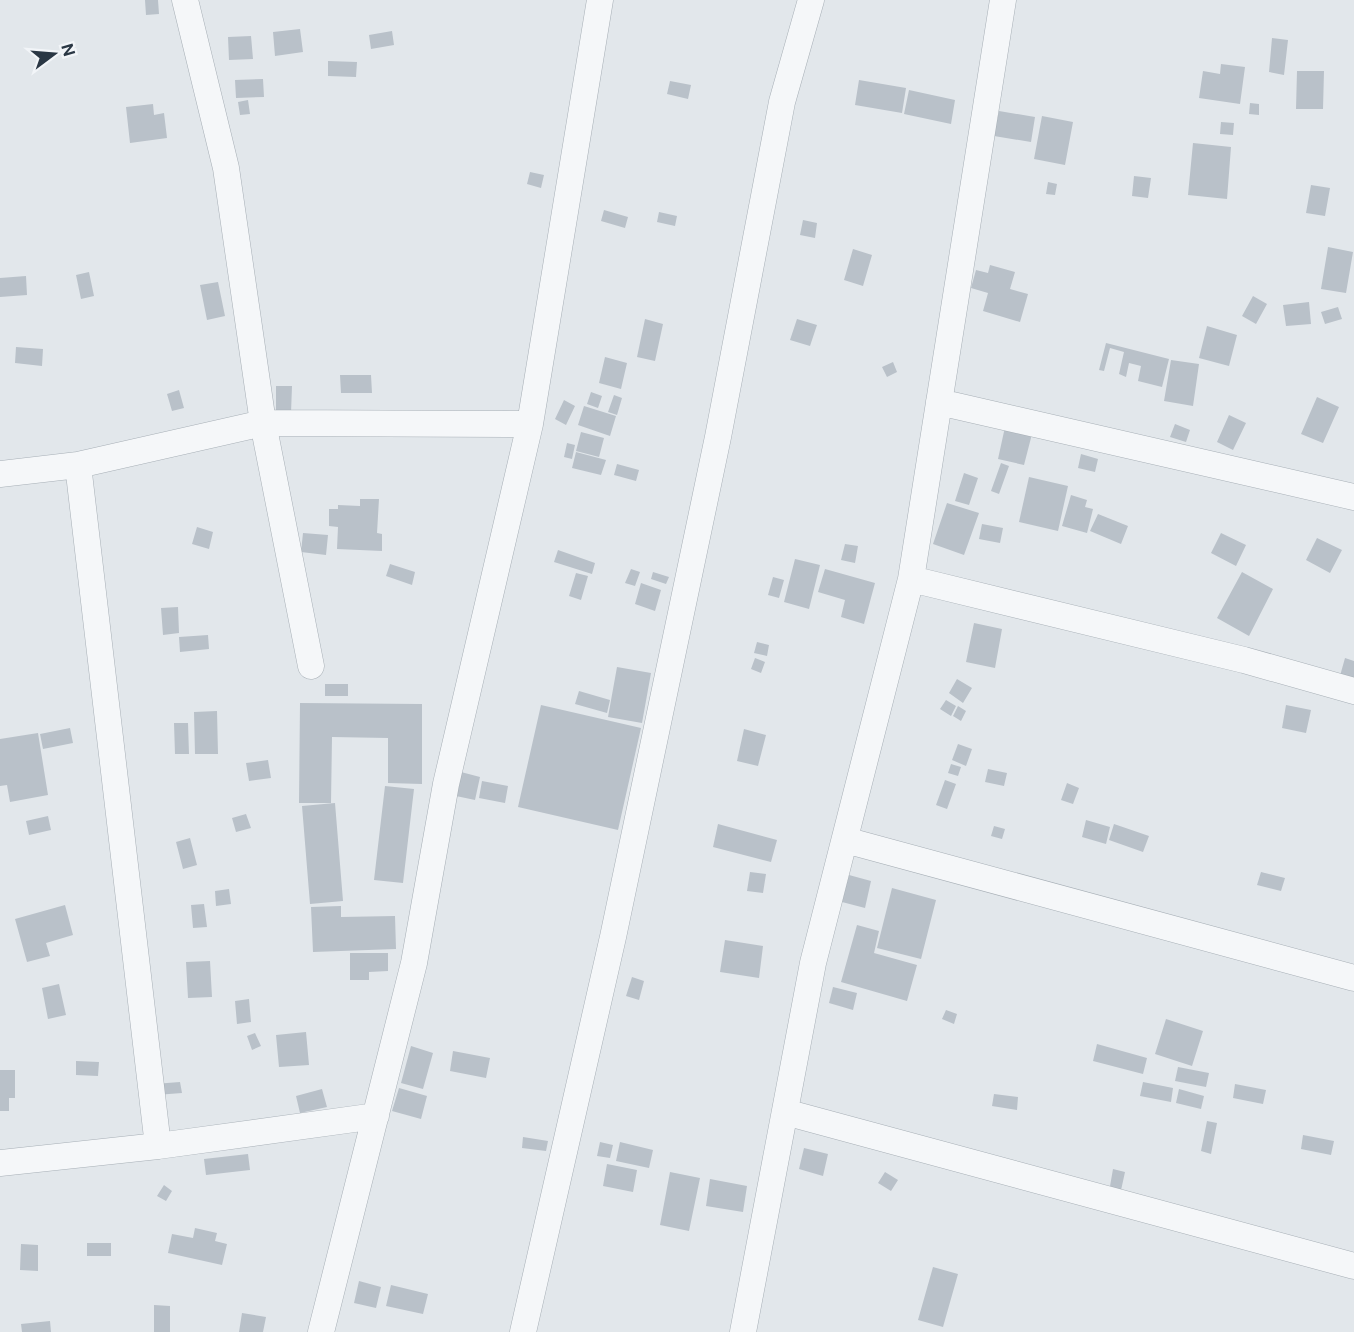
<svg xmlns="http://www.w3.org/2000/svg" width="1354" height="1332" font-family="'Public Sans',sans-serif">
	<style>
		.building { fill: #b9c1c9 }
		.lines { fill: none; stroke-linecap: round; stroke-linejoin: round }
		.minor-casing { stroke: #a7afb6; stroke-width: 27 }
		.minor { stroke: #f5f7f9; stroke-width: 26 }
	</style>
	<rect width="100%" height="100%" fill="#e2e7eb"/>
	<!-- building -->
	<path class="building" d="M145,0h13l1,14 -13,1z
		M300,29l3,23 -28,4 -2,-24z
		M392,31l2,14 -23,4 -2,-14z
		M251,36l2,23 -24,1 -1,-23z
		M1272,38l16,2 -4,35 -15,-3z
		M328,61l29,1 -1,15 -28,-1z
		M1221,64l24,3 -5,37 -41,-6 4,-27 17,3z
		M1297,71h27l-1,38h-27z
		M263,79l1,18 -28,1 -1,-18z
		M859,80l47,8 -4,25 -47,-8z
		M670,81l21,4 -3,14 -21,-5z
		M909,90l46,10 -4,24 -47,-10z
		M248,100l2,14 -10,1 -2,-13z
		M1250,103l9,1v11l-10,-1z
		M153,104l1,11 10,-2 3,25 -37,5 -4,-36z
		M999,111l36,6 -4,25 -37,-6z
		M1042,116l31,6 -8,43 -31,-6z
		M1221,122l13,1 -1,12 -13,-1z
		M1193,143l38,4 -4,52 -39,-4z
		M530,172l14,3 -3,13 -14,-4z
		M1134,176l17,2 -3,20 -16,-2z
		M1048,182l9,2 -2,11 -9,-1z
		M1311,185l19,3 -5,28 -19,-3z
		M604,210l24,7 -3,11 -24,-7z
		M659,212l18,4 -2,10 -18,-4z
		M803,220l14,3 -2,15 -15,-3z
		M1328,247l25,5 -7,41 -25,-4z
		M853,249l19,6 -9,31 -19,-6z
		M990,265l25,7 -5,17 18,5 -8,28 -37,-11 5,-18 -17,-5 5,-18 12,3z
		M89,272l5,24 -13,3 -5,-24z
		M26,276l1,19 -27,2v-19z
		M218,282l7,34 -18,4 -7,-35z
		M1253,296l14,8 -11,20 -14,-8z
		M1309,302l2,22 -25,2 -3,-21z
		M1338,307l4,12 -17,5 -4,-12z
		M645,319l18,5 -8,37 -18,-4z
		M797,319l20,6 -7,21 -20,-6z
		M1207,326l30,9 -8,31 -30,-8z
		M1106,343l63,16 -7,28 -24,-6 3,-15 -12,-3 -3,14 -7,-3 5,-22 -14,-4 -6,23 -5,-1z
		M16,347l27,2 -1,17 -27,-3z
		M605,357l22,6 -6,26 -22,-6z
		M1171,360l28,4 -6,42 -29,-5z
		M893,362l4,10 -10,5 -5,-10z
		M340,375h31l1,18h-31z
		M276,386h16l-1,27 -15,-1z
		M179,390l5,18 -12,3 -5,-17z
		M591,392l11,4 -4,12 -11,-4z
		M614,395l8,3 -5,17 -9,-3z
		M1317,397l22,10 -16,36 -22,-9z
		M564,400l11,6 -9,19 -11,-6z
		M584,406l32,10 -6,20 -32,-11z
		M1229,415l17,8 -13,27 -16,-8z
		M1175,424l15,6 -4,12 -16,-5z
		M1005,427l27,7 -8,31 -26,-6z
		M581,432l23,6 -5,19 -23,-6z
		M567,443l8,2 -3,14 -8,-2z
		M576,452l30,8 -5,15 -29,-7z
		M1081,454l17,5 -3,13 -17,-4z
		M1001,463l8,3 -10,28 -8,-3z
		M617,464l22,6 -3,11 -22,-6z
		M964,473l14,5 -9,27 -14,-4z
		M1029,477l39,9 -10,45 -39,-9z
		M1071,495l16,5 -2,7 8,2 -6,24 -25,-7z
		M360,499h19l-2,34 5,1v17l-45,-2 1,-22 -9,-1v-17h9v-4l22,1z
		M947,503l32,10 -15,42 -31,-11z
		M1098,514l30,12 -7,18 -31,-13z
		M982,524l21,4 -3,15 -21,-4z
		M197,527l16,5 -4,17 -17,-5z
		M303,533l25,2 -2,20 -25,-3z
		M1221,533l25,12 -10,21 -25,-13z
		M1317,538l25,12 -12,23 -24,-13z
		M845,544l13,2 -3,17 -14,-3z
		M558,550l37,13 -3,11 -38,-12z
		M795,559l25,6 -11,44 -25,-7z
		M390,564l25,8 -3,13 -26,-9z
		M631,569l9,3 -5,14 -10,-3z
		M825,569l50,14 -11,41 -23,-7 4,-17 -27,-8z
		M653,572l16,5 -3,7 -15,-5z
		M1242,572l31,17 -24,47 -32,-18z
		M576,573l12,3 -7,24 -12,-4z
		M773,577l11,3 -5,18 -11,-3z
		M641,583l20,7 -6,21 -20,-7z
		M178,607l1,26 -16,2 -2,-27z
		M974,623l28,6 -7,39 -29,-6z
		M208,635l1,14 -29,3 -1,-15z
		M757,642l12,3 -2,11 -13,-3z
		M755,658l10,4 -4,11 -10,-4z
		M1345,658l9,3v27l-16,-5z
		M617,667l34,6 -9,50 -34,-6z
		M957,679l15,9 -9,15 -14,-10z
		M325,684h23v12h-23z
		M579,691l31,9 -3,13 -32,-9z
		M946,700l10,6 -5,10 -11,-7z
		M300,703l122,1v80l-34,-1v-45l-56,-1 -1,66h-32z
		M541,705l100,23 -23,102 -100,-23z
		M1286,705l25,5 -5,23 -24,-5z
		M958,706l8,5 -5,10 -8,-5z
		M217,711l1,43h-23l-1,-42z
		M174,723h14l1,31h-14z
		M70,728l3,15 -30,6 -3,-15z
		M744,729l22,6 -8,31 -21,-5z
		M38,733l10,62 -38,7 -3,-17 -7,1v-47z
		M958,744l14,5 -6,17 -14,-6z
		M268,760l3,18 -22,3 -3,-18z
		M951,764l10,3 -3,9 -10,-3z
		M988,769l19,4 -3,13 -19,-4z
		M461,772l19,5 -5,23 -19,-4z
		M945,780l11,4 -9,25 -11,-4z
		M482,781l26,5 -3,17 -26,-5z
		M1067,783l12,5 -6,16 -12,-4z
		M385,786l29,3 -11,94 -29,-3z
		M335,803l8,98 -33,3 -8,-98z
		M246,814l5,14 -15,4 -4,-14z
		M48,816l3,14 -22,5 -3,-14z
		M1086,820l24,7 -4,17 -24,-7z
		M718,824l59,16 -6,22 -58,-15z
		M1114,824l35,12 -6,16 -34,-12z
		M994,826l11,3 -3,10 -11,-3z
		M190,838l7,27 -14,4 -7,-27z
		M750,872l16,2 -3,19 -16,-2z
		M1261,872l24,6 -4,13 -24,-6z
		M849,875l22,6 -6,27 -23,-6z
		M892,888l44,12 -15,59 -44,-11z
		M229,889l2,15 -15,2 -1,-15z
		M204,904l3,23 -14,1 -2,-23z
		M65,905l8,30 -27,8 4,13 -23,6 -12,-43z
		M341,906v11l54,-1 1,33 -83,3 -2,-45z
		M857,925l22,6 -5,22 43,12 -10,36 -66,-19z
		M725,940l38,6 -4,32 -39,-6z
		M350,953h38v18l-19,1v8h-19z
		M210,961l2,36 -24,1 -2,-36z
		M632,977l12,4 -5,19 -13,-4z
		M59,984l7,31 -18,4 -6,-31z
		M833,987l24,6 -4,17 -24,-7z
		M249,999l2,23 -14,2 -2,-23z
		M946,1010l11,4 -3,10 -12,-5z
		M1166,1019l37,12 -11,35 -37,-12z
		M306,1032l3,33 -30,2 -3,-32z
		M255,1033l6,13 -9,4 -5,-14z
		M1097,1044l50,14 -4,16 -50,-13z
		M411,1046l22,7 -10,36 -22,-6z
		M453,1051l37,7 -4,20 -36,-7z
		M76,1061l23,1 -1,14 -22,-1z
		M1178,1067l31,6 -3,14 -31,-6z
		M0,1070h15v28h-6v13h-9z
		M180,1082l2,11 -26,2 -2,-11z
		M1143,1082l30,6 -2,14 -31,-6z
		M1235,1084l31,6 -3,14 -30,-6z
		M399,1088l28,8 -6,23 -29,-8z
		M322,1089l5,18 -27,6 -4,-17z
		M1179,1089l25,7 -3,13 -25,-6z
		M994,1094l24,3 -1,13 -25,-4z
		M1207,1121l10,2 -6,31 -10,-3z
		M1303,1135l31,6 -3,14 -30,-6z
		M523,1137l25,4 -2,10 -24,-3z
		M600,1142l13,3 -3,13 -13,-2z
		M620,1142l33,8 -4,18 -33,-7z
		M804,1148l24,6 -5,22 -24,-7z
		M248,1154l2,16 -44,5 -2,-16z
		M607,1164l30,6 -4,22 -30,-6z
		M1113,1169l12,3 -5,23 -11,-3z
		M670,1172l30,6 -11,53 -29,-6z
		M885,1172l13,8 -7,11 -13,-8z
		M710,1179l37,7 -4,26 -37,-6z
		M164,1185l8,6 -6,10 -9,-5z
		M195,1228l22,5 -2,8 12,3 -5,21 -54,-12 4,-19 21,4z
		M87,1243h24v13h-24z
		M21,1244l17,1v26l-18,-1z
		M933,1267l25,7 -15,53 -25,-7z
		M359,1281l22,6 -5,21 -22,-5z
		M391,1285l37,9 -5,20 -37,-8z
		M154,1305l16,1v26h-16z
		M242,1313l24,4 -3,15h-24z
		M50,1321l1,11h-29l-1,-8z"/>
	<g class="lines">
		<!-- minor casing -->
		<g class="minor-casing">
			<path id="minor" d="M185,0l41,168 37,255 48,243
				M939,402l415,95
				M78,465l80,681
				M0,474l78,-9 185,-42 267,1
				M911,579l333,81 110,31
				M845,840l509,138
				M785,1112l569,154
				M0,1163l158,-17 218,-30
				M321,1332l93,-369 32,-179 84,-360 70,-424
				M523,1332l90,-395 105,-500 64,-335 29,-102
				M743,1332l70,-369 98,-384 92,-579"/>
		</g>
		<!-- minor -->
		<use href="#minor" class="minor"/>
	</g>
	<!-- north arrow -->
	<g transform="translate(54 54) rotate(74)" stroke="#f2f5f8" stroke-width="4.5" paint-order="stroke">
	<path d="M0-4.5L10 22L0 15L-10 22Z" fill="#2a3744"/>
	<text y="-9" font-size="16" font-weight="bold" text-anchor="middle" fill="#2a3744">N</text>
	</g>
</svg>
